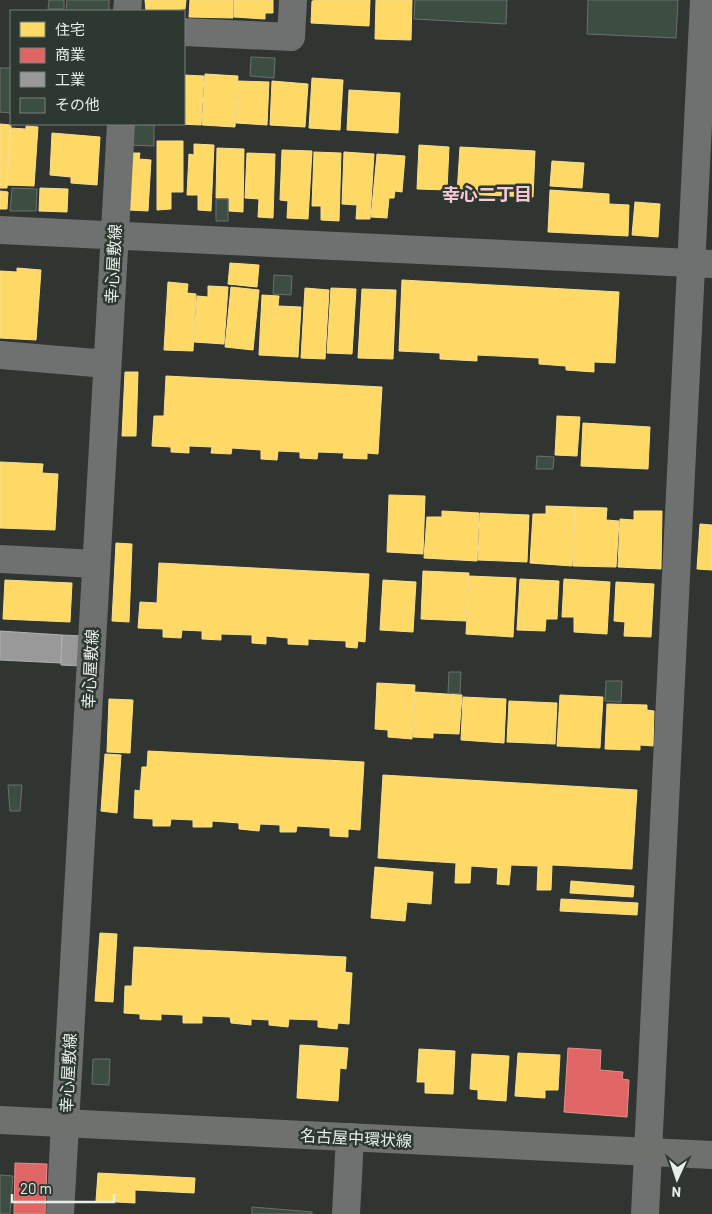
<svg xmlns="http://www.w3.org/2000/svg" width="712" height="1214" font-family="Barlow,'Noto Sans JP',sans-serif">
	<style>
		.homes { fill: #ffd966; stroke: #f8df8d }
		.shops { fill: #e06666; stroke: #e28f8d }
		.industry { fill: #999; stroke: #b0b2b1 }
		.building { fill: #3c4d41; stroke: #6c706d }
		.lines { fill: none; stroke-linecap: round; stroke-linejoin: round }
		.street { stroke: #6f7170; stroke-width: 28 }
		.primary { stroke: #6f716f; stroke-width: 28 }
		.labels { text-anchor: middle; stroke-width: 5; stroke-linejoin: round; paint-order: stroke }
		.street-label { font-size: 16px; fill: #e7eee8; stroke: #2d3830 }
		.neighbourhood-label { font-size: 18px; font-weight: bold; fill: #fac7d4; stroke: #2d3830 }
	</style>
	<rect width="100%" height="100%" fill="#303531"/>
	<!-- homes -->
	<path class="homes" d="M145,0h41l-1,9h-4v2h-35z
		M190,0h43v18l-44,-1z
		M234,0h39v13h-8v6l-31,-2z
		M318,0h52l-1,26 -58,-3 1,-22z
		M376,0h36l-1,40 -36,-1z
		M205,74l33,2 -3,51 -33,-2z
		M184,75l20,1 -3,49 -21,-1h4z
		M312,78l31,2 -3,50 -31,-2z
		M238,81l31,1 -2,43 -31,-2z
		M272,81l36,3 -3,43 -35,-2z
		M349,90l51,3 -2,40 -51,-3z
		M0,124l11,1 -4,63h-7z
		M26,126l12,1 -4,59 -27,-1 3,-57 16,1z
		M52,133l48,4 -3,48 -26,-2v-6l-21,-2z
		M157,141h26v51h-12v17l-14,1z
		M194,144l20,1 -3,66 -13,-1v-15h-11l2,-41 5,1z
		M419,145l30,2 -2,43 -30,-1z
		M460,147l75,4 -2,46 -76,-3z
		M217,148l27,1 -1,63 -14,-1v-13h-13z
		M282,150l30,1 -4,68 -21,-1 1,-17 -8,-1z
		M314,152l27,1 -2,68 -18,-1v-14h-9z
		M344,152l30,2 -4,65h-14l1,-14 -15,-1z
		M129,153h11l-1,6 12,1 -3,51 -19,-1z
		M247,153l28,1 -2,64 -15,-1 1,-18 -14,-1z
		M377,154l28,2 -3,36 -7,-1 -1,7h-5l-2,20 -16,-1z
		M552,161l32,2 -2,25 -32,-2z
		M40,188l28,1 -1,23 -28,-1z
		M550,190l59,4v10l20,1 -1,31 -80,-4z
		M0,191l8,1 -1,17h-7z
		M635,202l25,2 -2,33 -26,-2z
		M230,263l29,2 -2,22 -29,-3z
		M17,268l24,2 -5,70 -36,-2v-67l17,1z
		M402,280l217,12 -4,71 -21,-1v10l-28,-2v-4l-27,-2v-6l-62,-3v6l-37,-2v-6l-41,-2z
		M168,282l20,2 -1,9 9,1 -3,57 -29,-1z
		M208,286l20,1 -4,57 -30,-2 3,-46 11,1z
		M231,287l28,3 -6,60 -28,-3z
		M305,288l24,2 -4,69 -24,-1z
		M331,288l25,1 -4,65 -25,-1z
		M362,289l34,1 -3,69 -35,-1z
		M262,295l17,1 -1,10 23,1 -3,50 -39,-2z
		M125,372h13l-2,64h-14z
		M166,376l216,11 -4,67 -11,-1v6l-24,-1 1,-5 -26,-1 -1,7 -17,-1v-6l-22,-1 -1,9 -16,-1v-9l-29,-2 -1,6 -20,-1 1,-6 -23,-1v7l-18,-1v-5l-19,-1 2,-30h10z
		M557,416l23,1 -3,39 -22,-1z
		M583,423l67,4 -2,42 -67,-3z
		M0,462l43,2 -1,9 16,1 -3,56 -55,-2z
		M389,495l36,1 -2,58 -36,-2z
		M546,506l29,1 -3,59 -42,-3 3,-49h13z
		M575,507l32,1 -1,12 13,1 -3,46 -43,-1z
		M442,511l37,2 -2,48 -53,-3 3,-41h15z
		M634,511h28l-1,58 -43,-2 2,-48 14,1z
		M480,513l49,2 -2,47 -49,-2z
		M700,524l12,1v45l-15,-1z
		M116,543l16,1 -3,78 -17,-1z
		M159,563l210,11 -4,68 -7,-1 -1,7 -11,-1v-6l-38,-2v6l-20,-1v-6l-22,-2v8l-14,-1v-8l-31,-1v6l-19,-1v-8l-20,-1 -1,8 -18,-1v-8l-25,-1 2,-26 17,1z
		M423,571l46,2 -3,48 -45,-2z
		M469,576l47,2 -3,59 -47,-3z
		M520,579l39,2 -2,38h-11l-1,12 -28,-1z
		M564,579l46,3 -3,52 -33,-2v-15h-12z
		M5,580l67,3 -2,39 -67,-3z
		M383,580l33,2 -3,50 -33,-2z
		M616,582l38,2 -3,53 -27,-1 1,-14 -11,-1z
		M377,683l38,2 -3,54 -24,-2v-7l-13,-1z
		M415,692l47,3 -3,39 -26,-1v5l-20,-1z
		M560,695l43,2 -3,51 -43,-2z
		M463,697l43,2 -2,44 -43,-3z
		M109,699l24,1 -3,53 -23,-1z
		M509,701l48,2 -2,41 -48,-2z
		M607,704l40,1v5l7,1 -1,35 -13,-1v5l-35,-1z
		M148,751l216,11 -4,68 -12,-1v8l-18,-1v-8l-33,-2 -1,6h-16v-7l-20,-1 -1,7 -20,-2v-6l-27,-2v6h-19v-7l-22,-1 -1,7h-17v-7l-19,-1 1,-28 5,1 2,-24h5z
		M105,754l16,1 -4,58 -16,-2z
		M383,775l254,15 -5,79 -80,-4 -1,25h-14l1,-24 -27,-1 -2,20 -12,-1 1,-16 -27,-2 -1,17h-15l1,-20 -78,-5z
		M375,867l58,5 -2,32 -24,-2 -2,19 -34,-3z
		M571,881l63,5 -1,11 -63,-4z
		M561,899l77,4 -1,12 -77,-4z
		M100,933l17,1 -4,68 -18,-1z
		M134,947l212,10 -1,15 7,1 -3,51 -11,-1 -1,6 -19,-2v-7l-29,-1 -1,8 -19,-2v-5l-18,-1v6l-20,-2 -1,-6 -28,-1v7h-19v-8l-22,-1v6l-21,-1v-5l-16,-1 1,-27h7z
		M300,1045l48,3 -2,21 -6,-1 -2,33 -41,-3z
		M419,1049l36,2 -2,43 -28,-1v-11h-8z
		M518,1053l42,2 -2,35h-13v8l-30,-2z
		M472,1054l37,2 -3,45 -28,-2v-9l-8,-1z
		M98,1173l97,5 -1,15 -59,-3v13l-39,-2z"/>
	<!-- shops -->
	<path class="shops" d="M568,1048l33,2 -1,20 23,2 -1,7 7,1 -2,37 -63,-5z
		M15,1163l32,1 -2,50h-31z"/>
	<!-- industry -->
	<path class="industry" d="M0,631l62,4 -1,28 -61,-3z
		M62,635l21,1 -2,30 -20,-1z"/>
	<!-- building -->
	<path class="building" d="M49,0h15v9h-16z
		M67,0h42v11h-43z
		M415,0h92l-1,24 -92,-5z
		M588,0h90l-2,38 -89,-4z
		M251,57l24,1 -1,20 -24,-2z
		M0,68h11v45l-11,-1z
		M128,124l26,1v21l-26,-1z
		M12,188l25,1 -1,22h-26z
		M216,199h12v22h-12z
		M274,275l18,1 -1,19 -18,-1z
		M537,456l17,1 -1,12h-17z
		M449,672h12l-1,22 -12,-1z
		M606,681h16l-1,21 -16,-1z
		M8,785h14l-2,26h-10z
		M93,1059h17l-1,26 -17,-1z
		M0,1175l13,1 -3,38h-10z
		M252,1207l60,5v2h-60z"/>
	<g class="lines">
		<!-- street -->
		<path class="street" d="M127,11l1,-11
			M184,32l107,5 2,-37
			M0,230l712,34
			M0,355l107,9
			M0,559l96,5
			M60,1214l61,-1090
			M346,1214l4,-77
			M645,1214l59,-1214"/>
		<!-- primary -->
		<path class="primary" d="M0,1120l712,35"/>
	</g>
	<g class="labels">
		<!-- street labels -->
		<g class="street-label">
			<text transform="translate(113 264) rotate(-87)" y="6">幸心屋敷線</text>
			<text transform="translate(90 669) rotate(-87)" y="6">幸心屋敷線</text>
			<text transform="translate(68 1073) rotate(-87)" y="6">幸心屋敷線</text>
			<text transform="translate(356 1138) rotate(3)" y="6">名古屋中環状線</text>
		</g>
		<!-- neighbourhood labels -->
		<g class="neighbourhood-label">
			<text x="487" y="201">幸心二丁目</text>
		</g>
	</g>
	<!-- legend -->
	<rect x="10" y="10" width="175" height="115" fill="#2d3830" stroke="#77817a"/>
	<rect x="20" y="22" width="25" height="15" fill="#ffd966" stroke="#77817a"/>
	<text x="55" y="35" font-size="15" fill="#e7eee8">住宅</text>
	<rect x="20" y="48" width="25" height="15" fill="#e06666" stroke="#77817a"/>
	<text x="55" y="60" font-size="15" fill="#e7eee8">商業</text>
	<rect x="20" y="72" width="25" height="15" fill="#999999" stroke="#77817a"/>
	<text x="55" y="85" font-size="15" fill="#e7eee8">工業</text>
	<rect x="20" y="98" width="25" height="15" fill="#3c4d41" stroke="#77817a"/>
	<text x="55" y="110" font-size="15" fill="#e7eee8">その他</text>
	<!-- north arrow -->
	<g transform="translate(677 1179) rotate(183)" stroke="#2d3830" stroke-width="4" paint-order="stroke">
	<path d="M0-4L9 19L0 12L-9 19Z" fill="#e7eee8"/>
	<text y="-8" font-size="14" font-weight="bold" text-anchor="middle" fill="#e7eee8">N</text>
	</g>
	<!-- scale -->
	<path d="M12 1194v8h102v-8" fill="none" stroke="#e7eee8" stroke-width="2.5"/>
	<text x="20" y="1194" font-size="15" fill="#e7eee8" stroke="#2d3830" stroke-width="4" paint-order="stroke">20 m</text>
</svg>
